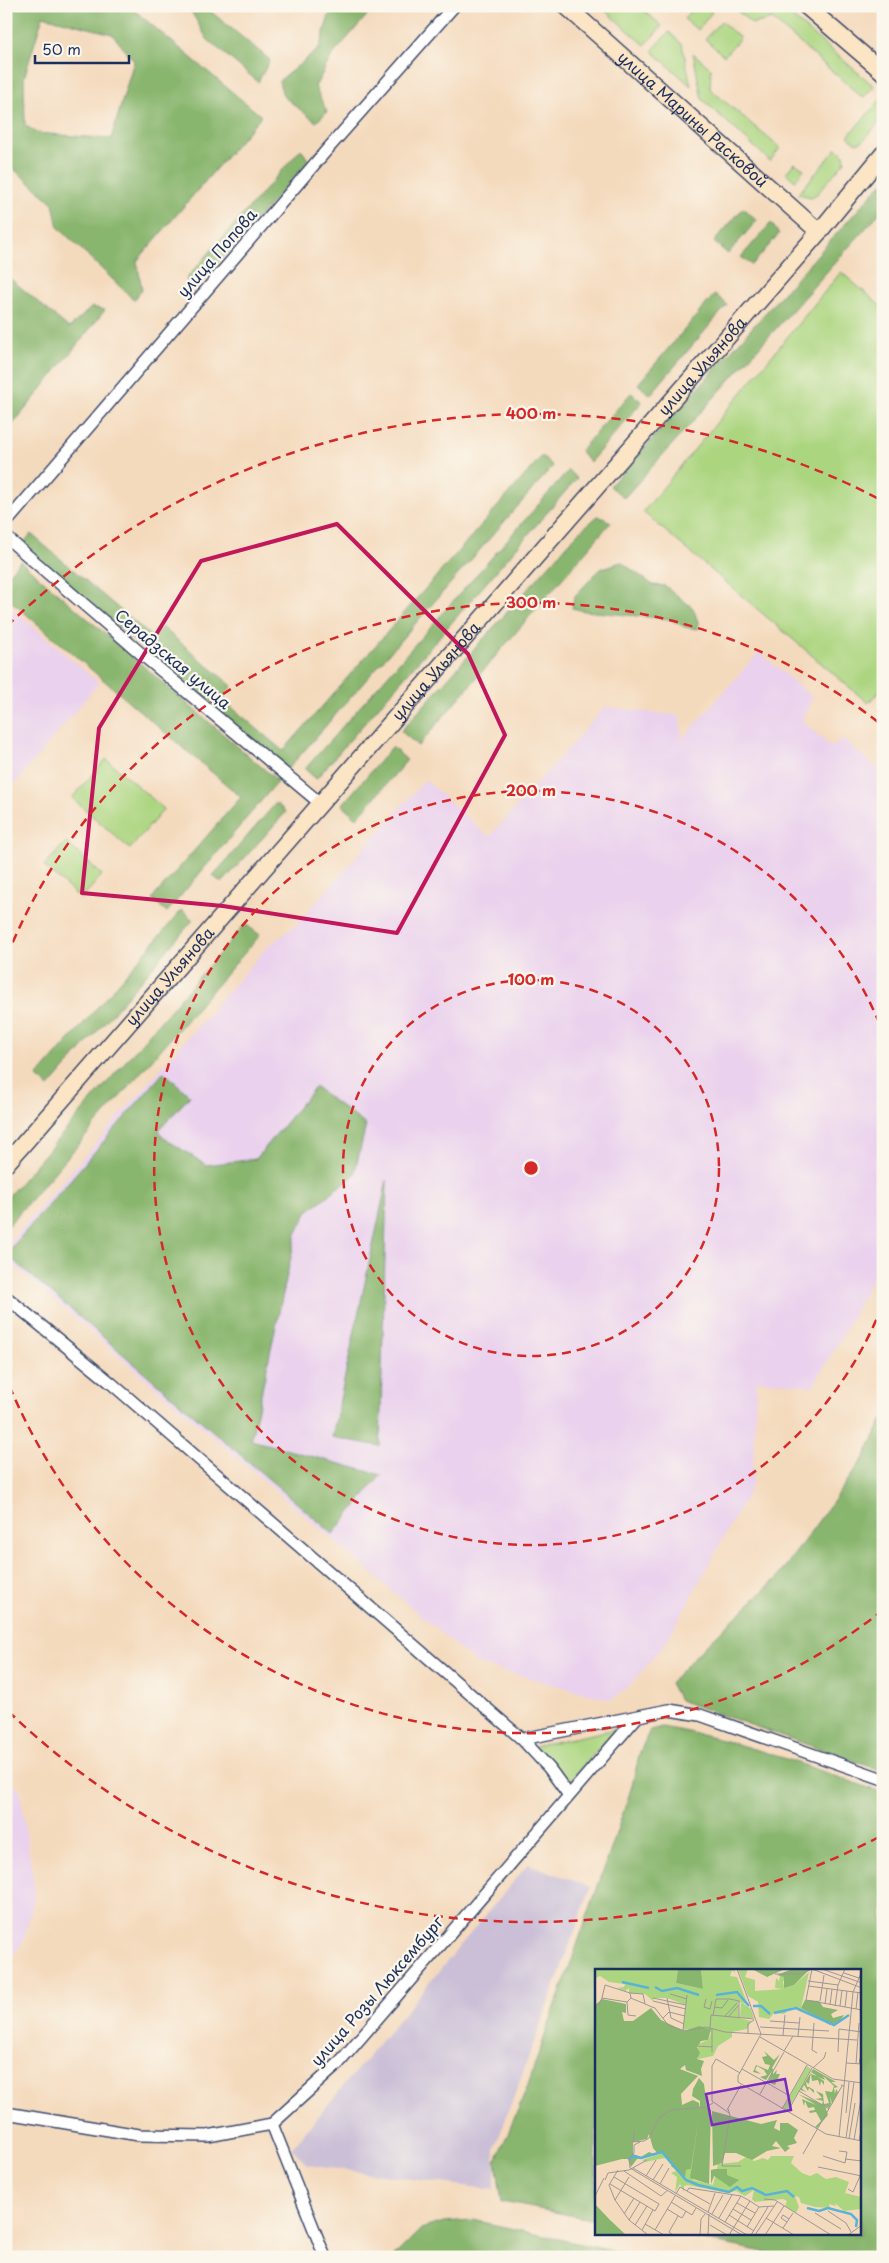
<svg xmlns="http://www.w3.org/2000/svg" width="889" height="2263" font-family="'Playpen Sans',sans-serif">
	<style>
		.built { fill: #ead1ed }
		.industrial { fill: #cabfd7 }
		.green { fill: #acd580; stroke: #64826f }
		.forest { fill: #89b66e; stroke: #527266; fill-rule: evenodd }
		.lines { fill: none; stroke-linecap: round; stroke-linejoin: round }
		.street-casing { stroke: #3c496c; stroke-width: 14 }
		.secondary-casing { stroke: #3c496c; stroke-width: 19 }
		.street { stroke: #fff; stroke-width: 11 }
		.secondary { stroke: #fce5c4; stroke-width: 16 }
		.marked { fill: none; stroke: #c2185b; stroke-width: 4; stroke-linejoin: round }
		.ring { fill: none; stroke: #d62828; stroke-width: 2.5; stroke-dasharray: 9 6 }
		.labels { text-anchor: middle; stroke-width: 4.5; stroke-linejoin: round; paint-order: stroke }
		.street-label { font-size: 16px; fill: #1b2f5e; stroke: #fbf7ec }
		.inset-river { fill: none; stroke: #5ab2d7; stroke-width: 2.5 }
		.inset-road { fill: none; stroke: #9d9697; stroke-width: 1 }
		.view { fill: #7b2cbf; fill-opacity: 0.15; stroke: #7b2cbf; stroke-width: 2.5 }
		.inset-edge { fill: none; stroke: #1b2f5e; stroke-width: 2.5 }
		.centre { fill: #d62828; stroke: #fbf7ec; stroke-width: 2.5 }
		.ring-label { font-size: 15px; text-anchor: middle; font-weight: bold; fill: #d62828; stroke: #fbf7ec; stroke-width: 4.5; stroke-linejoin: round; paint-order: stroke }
	</style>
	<rect width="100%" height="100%" fill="#fbf7ec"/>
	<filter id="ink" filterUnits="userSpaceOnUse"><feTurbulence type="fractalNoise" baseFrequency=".02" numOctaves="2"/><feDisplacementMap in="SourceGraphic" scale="10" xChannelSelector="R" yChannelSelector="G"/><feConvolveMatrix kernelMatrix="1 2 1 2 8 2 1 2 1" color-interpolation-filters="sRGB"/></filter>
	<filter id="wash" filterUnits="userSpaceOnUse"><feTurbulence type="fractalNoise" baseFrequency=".0096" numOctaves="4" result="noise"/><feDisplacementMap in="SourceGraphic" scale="20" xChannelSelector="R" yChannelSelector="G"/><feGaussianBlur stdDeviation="1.12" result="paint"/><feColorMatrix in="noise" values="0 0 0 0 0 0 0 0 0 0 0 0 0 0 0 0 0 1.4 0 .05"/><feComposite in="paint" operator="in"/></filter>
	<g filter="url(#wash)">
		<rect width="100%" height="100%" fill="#f4dabd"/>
		<!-- built -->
		<path class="built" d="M6,604l93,79 -87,104 -6,-5z
			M759,652l54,46 -11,22 29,27 12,-7 40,32v486l-43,82 -27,46 -56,-6 -5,106 -86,156 -33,40 -22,18 -134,-36 -471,-405v-13l261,-299 28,-21 130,-146 64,57 116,-130 75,9 2,23z
			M6,1778l14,12 15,103 -11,48 -18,24z"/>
		<!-- industrial -->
		<path class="industrial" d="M528,1864l63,23 -96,261v42l-188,-25 -15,-17z"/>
		<!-- green -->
		<path class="green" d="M603,6h36l23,20 -17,19 -43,-37z
			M695,6h10l7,6 -14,18 -14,-11z
			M733,7l53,5 88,74 -11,12 -91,-79 -20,5z
			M721,21l19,17 -16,18 -19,-17z
			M669,32l13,12 9,42 -39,-35z
			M693,53l18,16 -1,20 70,59 -10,13 -68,-62z
			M883,97v21l-20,23 -7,2 -8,-7z
			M837,148l7,7 1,6 -28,33 -6,3 -13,-3z
			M794,163l10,6 -9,12 -9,-8z
			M841,272l42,36v380l-15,15 -225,-191z
			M106,759l58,50 -34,40 -58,-51z
			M66,842l36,33 -21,24 -37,-33z
			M616,1729l-49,55 -32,-38z"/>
		<!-- forest -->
		<path class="forest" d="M6,6h123l132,110 -124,145 5,29 -8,10 -76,-73 -5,-24 -47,-41zM43,16l69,18 22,27 -23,78 -74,-6 -12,-8 -1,-47z
			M188,6h16l66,54 -12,22 -51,-43z
			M332,6h43l-44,51 -16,30 12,25 -11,10 -33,-26 -4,-15 40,-32z
			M301,149l8,12 -116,129 -7,-11z
			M883,182v27l-259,289 -14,-12z
			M743,208l14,12 -29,34 -14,-12z
			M771,223l8,11 -27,31 -11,-8z
			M6,275l63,53 23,-21 13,3 -99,123z
			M715,294l12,11 -77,90 -12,-11z
			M631,393l11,9 -52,60 -10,-11z
			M542,456l11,10 -265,303 -267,-223 10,-12 121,103 10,-10 70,59 -10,13 61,52z
			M569,470l8,8 -261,301 -11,-10z
			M598,516l13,6 -193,224 -17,-15 178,-199z
			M20,561l258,220 -111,131 -15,-13 89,-102 -235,-200v-20z
			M621,562l32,23 12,1 28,22 5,14v7l-13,-2 -15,-8 -85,-8 -13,-3 2,-11 26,-28z
			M392,747l15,13 -50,58 -15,-13z
			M276,803l10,9 -64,71 -9,-7z
			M182,910l11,10 -144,167 -12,-10z
			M245,924l15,11 -254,293v-29z
			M164,1072l26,24 -31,34 5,8 42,27 50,-6 59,-72 51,38 -12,50 -46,36 -12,23 -45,206 130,35 -48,59 -327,-280z
			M387,1180l-7,266 -48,-9z
			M883,1419v352l-204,-71 -9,-17 28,-30 80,-76 86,-119z
			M662,1727c76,13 148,40 221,66v464h-94l-115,-23h186v-264h-264v250l-94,-18 -6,-41 30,-70 16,-47 66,-186 23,-69 9,-37 10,-22z
			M473,2220l166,37h-246l28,-28 23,-7z"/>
	</g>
	<g filter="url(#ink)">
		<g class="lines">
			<!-- street casing -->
			<g class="street-casing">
				<path id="street" d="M6,523l319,-371 129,-146
					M6,537l139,120 175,146
					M6,1297l105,86 411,356 27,29 19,26
					M522,1739l147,-29 31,5 183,64
					M6,2113l133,22 69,1 64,-12 66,-60 299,-347
					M272,2124l53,133"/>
			</g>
			<!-- secondary casing -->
			<g class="secondary-casing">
				<g id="secondary">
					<path id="s1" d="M566,6l253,226"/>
					<path d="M806,6l77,66"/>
					<path id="s2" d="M6,1164l813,-932 64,-78"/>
				</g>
			</g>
			<!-- street -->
			<use href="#street" class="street"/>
			<!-- secondary -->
			<use href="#secondary" class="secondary"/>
		</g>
	</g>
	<!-- marked area -->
	<path class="marked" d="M337,524l131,130 37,81 -108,198 -174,-27 -141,-13 17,-165 102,-167z"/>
	<!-- distance rings -->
	<g class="ring">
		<circle cx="531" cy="1168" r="188"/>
		<path d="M882 1306A377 377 0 1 1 882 1030"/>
		<path d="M883 1610A565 565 0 0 1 7 1380M7 956A565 565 0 0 1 883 726"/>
		<path d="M879 1837A754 754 0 0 1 7 1710M7 626A754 754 0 0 1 879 499"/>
	</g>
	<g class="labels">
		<!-- street labels -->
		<g class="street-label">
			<text dy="6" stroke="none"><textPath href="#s1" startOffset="170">улица Марины Расковой</textPath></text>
			<text transform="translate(217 253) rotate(-49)" y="6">улица Попова</text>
			<text dy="6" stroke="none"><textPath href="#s2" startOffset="1059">улица Ульянова</textPath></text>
			<text transform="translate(173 659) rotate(40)" y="6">Серадзская улица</text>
			<text dy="6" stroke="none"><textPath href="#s2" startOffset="654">улица Ульянова</textPath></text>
			<text dy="6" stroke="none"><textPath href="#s2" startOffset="249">улица Ульянова</textPath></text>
			<text transform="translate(377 1991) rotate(-49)" y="6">улица Розы Люксембург</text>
		</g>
	</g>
	<!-- overview -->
	<g transform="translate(595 1969)">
		<rect width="266" height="266" fill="#f4dabd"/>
		<path d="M0,0h83l-2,14 27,6 -2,-20h33l1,4 -3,-3 -2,6 7,1 11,28 -7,-3 10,7 3,9h-14l1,-16 -3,1 1,15 12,3 -4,8 -15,3v5l-14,9 -5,10 -15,3v-15l10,-4 3,-7 -4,-6 -24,3 3,-25 -19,-7h-13l-1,3 -8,-7 -16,-1v-5l-4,3 -8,-3 7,-1 1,-3 -16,-2 -9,-6 -5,2zM143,0h10l-3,8 10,3v11l28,-2 -8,-1 1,-10 3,3 1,-5h10l-1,5h-6l1,7 10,-3 15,-13 -8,36 7,4 -15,-5 -9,7 -10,-1 -5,6 -10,-2 -1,-15 -10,-6zM212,97l4,3 -24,42 -4,-3zM68,184l20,23 3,-6 5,-1 2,11 20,5 5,-21 20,-2 8,-5 8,4 9,-3 5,2 3,-4h23l-3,7 11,10 8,3 7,-3 9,6 10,-2 13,5 -4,11 16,4v12l-17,2 -9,-8 1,3 -7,-2 1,4 -15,-1 -14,-4 -2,-6 -4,-1 4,11 -3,6 -11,-7 2,-5 -4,-2 -28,3 -3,-3 2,-9 -9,6 -9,-5 -9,2 -39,-8 -4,1v6l-4,-8 -5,9 2,-16 -6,-4 5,-2 -11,-13 -20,4 -3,-2z" fill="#acd580"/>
		<path d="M83,0h23l2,20 -27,-6zM157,0h33l-18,8zM197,0h18l-16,16 -10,3v-11l-7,-2zM7,30l24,5v9l-4,-1 2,9h9l18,-13 10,12 23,11 15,-5 12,3 -3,11 -7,1 -4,6 3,6 -3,6 7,2 -3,8 1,7 -16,-6 -1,-5 -5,4 18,7 -17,18 1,11 11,-5 6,3 1,6v-8l-8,-5 1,-7 6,-11 5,6 3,23 4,3 -2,74 -19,-6 9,-62 -8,53 -5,1 -1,7 -14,-11 2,-3 -10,-10 -5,1 -5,-6 -4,-14 -2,5 -14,3v12l8,3 8,-5 7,3 -19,4 -6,8 -3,-8h-6l-27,7v-161zM210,31l14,1 4,6 15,3 -7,4 2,4 11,-3 -4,6 -10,4 -29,-17zM169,82l10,9 6,-6 -8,14 1,1v5l4,-4 -1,4h4l-5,11 -7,-3 4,-11 -6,9 -6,-3 7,-2 -3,-5 -7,-4 -2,4 6,4 -8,-2 3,-7 12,5 2,-5 -5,-1 -3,-7 5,-1zM218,100l23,13h-5l7,5 -4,1 1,6 1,-5 2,3 -6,12 -2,-8 1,8 -2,4 -4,-2 3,9 -11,13 -2,-1 6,-6 -5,-9 -6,1 -1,-2 6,-1 -1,-3 -6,1 -3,-7 -1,5 -2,-7 14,6 -18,-11 24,10 1,-3 -8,-2 7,-1 -6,-7 7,3 1,10 5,-1 -4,-12 7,1 2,-6 -11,-10 2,4 -7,-3 6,4v4l-3,-4 -1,5 -2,-6 -6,1 -1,-7 6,2 -6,-4 -2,12 -3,-2 1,5h2l5,3v3l-5,-5 -1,3 -4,-6 -2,4 5,3 -7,-2zM117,142l49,13 16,-4 -3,8 6,3v-8h8l10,7 -4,8 3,5 -10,3 3,2 -5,4 -9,-11 -4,5 9,2 -14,3 -15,9 -16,-7h-11l-3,10 -9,3zM120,200h12v6l12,5 -9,7 -16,-11 -3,8v-14zM0,235l14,15 17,16h-31z" fill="#89b66e"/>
		<path class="inset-river" d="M27,13l27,6M60,18l7,4 15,-3 22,7M121,26l21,-3 12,14M158,37h8l9,8M179,44l22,-5 38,17 15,-10M34,191l4,-4 8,2 21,-6 24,28 12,5 31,7 8,-5 5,4 10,-3 14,7 21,-4 7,6M212,239l12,3 9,-3 23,6 6,6 -1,7"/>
		<path class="inset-road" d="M142,0l24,65 -23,42v6l88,52 36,7M217,0l-6,31 56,10M217,0l50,19M227,0l40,14M249,4l18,6M180,5h25l10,-4M213,12l30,4M213,17l54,7M75,25l17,5M7,29l25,4M36,29l-4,4 1,13 8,1M58,29l33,7M72,29l4,20 13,6M111,30l-2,8 6,2 2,-8M58,32l33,8M225,32l4,-26M50,35l-2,-10 -13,-1 1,5 2,1 10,4 2,1 7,3 3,1 13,17 17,6 21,-4 19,5 132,8M230,35l2,-15M0,36h4l3,-7 3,-13 25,8M235,36l2,-16M240,37l3,-21 7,-16M245,37l2,-16M119,38l8,1 6,-8M250,38l2,-16M261,40l2,-17M118,47l3,-17h14l9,2v17M130,47l12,-13M133,48l11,-12M68,49l6,-6 16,4M175,52l29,2M219,54l-2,27 5,3M165,58l69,4M115,59l1,-13 43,4M88,61l4,-35M153,64v-9l6,-4M188,66l2,-20M203,67l2,-19M165,68l73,42 29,4M102,77l15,1M189,82l9,-15M117,83v-23M243,83l1,-23 23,3M251,94l16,1M261,95l3,-41M264,95l3,-16M218,99l11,-10 2,-6M147,100l48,27M246,116l3,1 9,-94 9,-21M204,122l30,18M165,125l24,-42M133,140l2,6 -8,51h19M187,140l25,-44M132,141l14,-25M193,142l24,-43M134,144l-17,-12v-35l4,-7 24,14M251,144l3,-31M39,162l-1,11 11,-1 5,-3 10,-20 12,-8 35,-3 7,-4M244,168l5,-51M251,169l8,-56M254,170l6,-36M259,171l8,-47M264,172l3,-16M45,173l-6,3v8l-5,5 1,10 112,67M208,185l39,-68M228,187l22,7 2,-11 -8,-1M250,190l17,2M223,198l44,9M38,199l114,67M23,201l-9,15 6,15 14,20 19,15M29,202l37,25 7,-6M51,207l10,-16M10,211l3,-7 21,-3 18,-10M58,211l10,-16M15,215l45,27 4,-7 -45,-27M65,215l9,-16M253,220l5,3 7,-16M92,222l23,13M81,225l4,-7 7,4 2,-3 52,8 9,5M0,227l9,-18M169,230l11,1 56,35M20,231l14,-23M76,233l21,13 4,-7M142,234l18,10M72,240l15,9 4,-7M138,240l18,11M233,242l18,12 5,9M113,243l7,-19M220,244l26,16M29,245l10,-16M117,245l11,-19M134,246l25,16M124,249l13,-23M171,249l28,17M34,251l11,-18M130,253l16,-26M192,253l-6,-4 2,-3 6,4M50,255l19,11M40,256l12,-19M115,256l17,10M152,258l12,-20M188,259l10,-15M47,261l11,-20M60,261l20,-34M78,266l-4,-3 9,-16M105,266l1,-16 4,-5M113,266l1,-21M134,266l21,-34 9,6 15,-1M156,266l17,-28M160,266l22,-33M170,266l19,-29M253,266l14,-10"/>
		<path class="view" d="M190,110l6,31 -79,15 -6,-31z"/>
		<rect width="266" height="266" class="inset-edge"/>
	</g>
	<circle cx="531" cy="1168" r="8" class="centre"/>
	<g class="ring-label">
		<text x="531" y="419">400 m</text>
		<text x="531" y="608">300 m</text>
		<text x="531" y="796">200 m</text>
		<text x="531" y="985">100 m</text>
	</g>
	<!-- margin -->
	<rect width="889" height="2263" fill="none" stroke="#fbf7ec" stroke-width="25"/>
	<!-- scale -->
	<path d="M35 55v8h94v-8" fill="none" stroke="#1b2f5e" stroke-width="2.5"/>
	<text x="42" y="55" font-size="15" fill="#1b2f5e" stroke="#fbf7ec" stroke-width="4" paint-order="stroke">50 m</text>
</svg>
